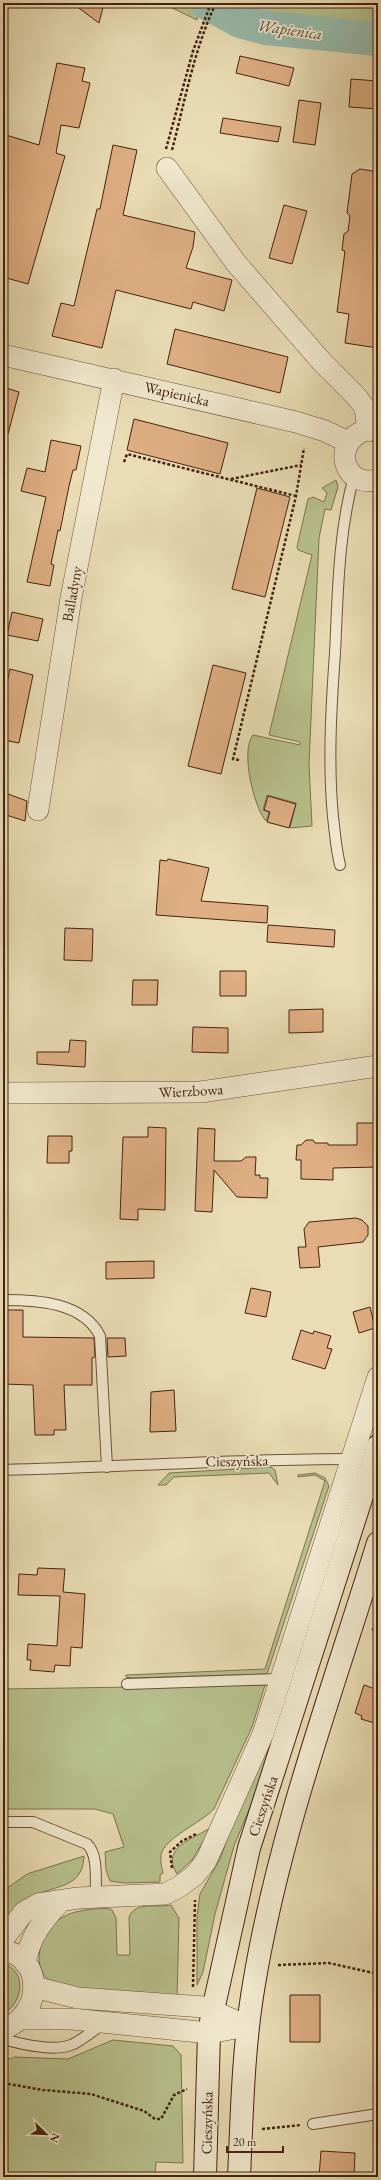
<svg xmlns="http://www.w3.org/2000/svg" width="381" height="2180" font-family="'EB Garamond',serif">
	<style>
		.green { fill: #b7c18d; stroke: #7e7250 }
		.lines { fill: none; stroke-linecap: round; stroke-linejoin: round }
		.river { stroke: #98bcad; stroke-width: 34 }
		.building { fill: #dfaf83; stroke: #442212 }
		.service-casing { stroke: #6e513b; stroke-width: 12 }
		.minor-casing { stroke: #6e513b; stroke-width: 22 }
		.secondary-casing { stroke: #442212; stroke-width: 24 }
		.path { stroke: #442212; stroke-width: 2.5; stroke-dasharray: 3 2; stroke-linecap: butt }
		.service { stroke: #f1e9cf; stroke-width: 10 }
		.minor { stroke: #f1e9cf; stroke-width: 21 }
		.secondary { stroke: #f1e9cf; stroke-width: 22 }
		.labels { text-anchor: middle; stroke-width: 3.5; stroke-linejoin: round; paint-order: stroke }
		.street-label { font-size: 15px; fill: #442212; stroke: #f1e9cf }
		.water-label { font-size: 16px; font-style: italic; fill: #594839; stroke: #f1e9cf }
	</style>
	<rect width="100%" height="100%" fill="#eaddb5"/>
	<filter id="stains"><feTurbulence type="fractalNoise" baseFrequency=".005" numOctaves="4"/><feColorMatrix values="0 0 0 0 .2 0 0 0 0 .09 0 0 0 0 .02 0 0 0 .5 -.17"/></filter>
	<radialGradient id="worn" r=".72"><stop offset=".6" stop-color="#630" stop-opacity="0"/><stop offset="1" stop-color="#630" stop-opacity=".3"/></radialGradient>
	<!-- green -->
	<path class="green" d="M162,3h30l6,3 -1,14z
		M225,3h153v27l-110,-9 -25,-7z
		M336,480l2,7 -7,23 -6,-1 -6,29 -10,226 3,62 -22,2 6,-25 -29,-8 -4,15 6,2 -3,9c-12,-13 -26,-71 -13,-86l47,10v-3l-31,-7 43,-180 -14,-5 -1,-3 11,-48 5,-2 11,5 3,-9 -5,-5z
		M271,1467l4,3 3,15 -9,-12 -95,4 -8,8h-8l11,-12z
		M315,1473l10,5 4,8 -62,188 -136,4 -5,-1v-2l139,-6 60,-188 -10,-6 -17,2v-2z
		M310,1634l-53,156 -23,56 -19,68 -12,58 -6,13v-69l3,-22 20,-35 22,-60z
		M265,1685l-13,42 -38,82c-13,14 -50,29 -53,46 -1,6 1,13 2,18l-3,2v7l-36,1 -14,-2 -4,-11 -1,-18 19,-5 -11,-33 -18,-5h-92v-120z
		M212,1827l-20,33 -15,14c-17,-27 16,-35 35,-47z
		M84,1856c-1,37 -37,27 -59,46 -8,7 -15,18 -22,26v-37l24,-17z
		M171,1905l8,13 -2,80c-26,-2 -107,-2 -126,-16 -21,-15 -11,-47 6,-61 10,-8 24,-11 37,-12 7,0 12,-2 18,1l4,8 1,37h13l-1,-38c6,-16 28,-9 42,-12z
		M3,1963c25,9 20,40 0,51z
		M113,2040l60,6 8,9 2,108 -27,-1 -1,13 27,2h-179v-120l8,2 3,-2 54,2z"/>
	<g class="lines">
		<!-- river -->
		<path class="river" d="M207,3l33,18 26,7 112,11"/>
	</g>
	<!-- building -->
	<path class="building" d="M72,3h32l-5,20z
		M240,56l54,12 -5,18 -53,-13z
		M57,63l28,5 -3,13 8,2 -11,45 -18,-3 -5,28 9,3 -37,128 -25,-7v-99l5,-16 -5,-2v-15l3,-10 33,10z
		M351,79l27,2v28l-29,-2z
		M299,100l22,3 -6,42 -22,-3z
		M223,118l58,9 -3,15 -58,-9z
		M113,145l24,5 -14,65 72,17 -2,15 -7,21 46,12 -8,31 -31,-9 -2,7 -75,-19 -14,58 -50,-12 9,-33 13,3 23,-97h3z
		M360,169l18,3v176l-33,-5 4,-29 -12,-2 8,-61 -3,-1 2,-16 4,-3 2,-15 -3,-3 5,-39z
		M284,205l23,6 -15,53 -23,-6z
		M175,329l113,28 -8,36 -113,-29z
		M3,387l16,5 -11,42 -5,-1z
		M134,419l94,24 -8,31 -93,-24z
		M51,440l30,6 -5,24h-3l-4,16 -9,45 -2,-1 -7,34 3,1 -4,21 -23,-4 19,-85 -25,-6 6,-23 18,4z
		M257,488l33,9 -25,100 -33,-8z
		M12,612l31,7 -5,22 -31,-6z
		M213,665l33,8 -25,101 -33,-8z
		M10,669l23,6 -14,68 -16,-3v-39z
		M8,794l19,7 -2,20 -22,-7z
		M268,796l28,8 -7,24 -22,-6 3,-10 -6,-2z
		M168,859l41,9 -8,33 67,5 -1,17 -111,-8 4,-55 7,1z
		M268,925l67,5 -1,17 -67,-5z
		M65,928l28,1 -1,32 -28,-1z
		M220,971h26v25h-26z
		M133,980h25l-1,25h-25z
		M323,1009v23l-34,1v-23z
		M193,1027l35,1v25l-36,-1z
		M70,1040l16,1 -1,26 -48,-3v-12h32z
		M357,1123h21v44l-45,1v12l-32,-1v-19h-5l1,-15h4l5,-5h7l2,3h13v2h29z
		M148,1127l18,1 -1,82 -27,-1v11l-18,-1 3,-82h25z
		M198,1128l17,1 -1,32h27l5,-4h10l-1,18h5v3h8l-1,20 -30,-1 -23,-27 -2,42 -17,-1z
		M48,1136h24v15h-3v12h-22z
		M356,1218l6,2 6,6v9l-5,7 -45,5 2,20 -20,1 -2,-21h8l-2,-18 5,-7z
		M154,1261v17l-48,1v-17z
		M251,1288l20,4 -5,25 -21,-4z
		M370,1307l5,21 -16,5 -6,-21z
		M3,1310h20v27l71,1 1,19 -3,1v27h-28l2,45h-12v5h-19l-2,-50 -30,-1z
		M301,1330l12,4 1,-3 17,5 -4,12 5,1 -7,20 -33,-10z
		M107,1338h18l1,18 -18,1z
		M174,1390l2,41 -26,1 1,-40z
		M38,1568l27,1 -2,23 22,2 -3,54 -11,-1 -1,19 -15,-1 -1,7 -24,-2 1,-10h-4l1,-16 29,2 3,-50 -42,-1 1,-21 18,1z
		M364,1685l14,5v34l-17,-5 1,-3 -7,-3z
		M290,1995h30v47h-30z
		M321,2151l34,2 -1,24h-35z"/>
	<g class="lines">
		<!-- service casing -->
		<g class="service-casing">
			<path id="service" d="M340,865c-4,-16 -5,-32 -7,-48 -5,-54 -2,-109 2,-164 3,-59 3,-119 19,-177
				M3,1300c34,0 80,2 97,36l7,131
				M3,1470c116,-3 232,-11 348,-11
				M127,1684l154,-5
				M3,1822h30l54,22c12,11 8,38 9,54
				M3,2039c18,5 50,13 68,6 10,-4 21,-14 31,-20
				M313,2124l65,-10"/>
		</g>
		<!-- minor casing -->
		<g class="minor-casing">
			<path id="minor" d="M167,168l69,95 86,99 34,34 9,12 3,23
				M3,355l293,67 29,9 23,11
				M359,433c-28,17 -11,57 19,46
				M38,810l33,-212 43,-219
				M3,1093l198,-1 177,-26
				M3,1939l21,-27 14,-8 40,-6 87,-4 14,-7 16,-12 11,-14 57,-127 115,-357
				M3,1950c42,8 40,65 0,79
				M25,1963c5,-26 17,-42 35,-61
				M34,1987l44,11 126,9 43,19
				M22,2019h50l137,14 38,-7"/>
		</g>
		<!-- secondary casing -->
		<g class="secondary-casing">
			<path id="secondary" d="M205,2177l4,-144 4,-23 36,-162 129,-402
				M239,2177c3,-65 4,-129 15,-193 25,-151 79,-295 124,-441"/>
		</g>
		<!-- path -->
		<path class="path" d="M166,149l27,-98 18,-48
			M172,150c13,-49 22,-101 44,-147
			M124,462l3,-8 169,42
			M231,479l70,-14
			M239,760l-6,-1 63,-263 8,-48
			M372,1629l6,3
			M172,1868l-2,-16 12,-11 14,-7
			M278,1965l51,-2 49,11
			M193,1987l2,-87
			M3,2083l40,7 48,4 53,17 11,8h6l13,-24 13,-6
			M262,2129l39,-4"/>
		<!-- service -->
		<use href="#service" class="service"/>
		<!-- minor -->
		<use href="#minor" class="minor"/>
		<!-- secondary -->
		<use href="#secondary" class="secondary"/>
	</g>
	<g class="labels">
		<!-- street labels -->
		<g class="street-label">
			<text transform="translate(177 394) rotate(13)" y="5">Wapienicka</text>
			<text transform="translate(72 594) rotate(-80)" y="5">Balladyny</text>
			<text transform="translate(191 1091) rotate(-3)" y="5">Wierzbowa</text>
			<text transform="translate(237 1461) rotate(-1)" y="5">Cieszyńska</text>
			<text transform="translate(263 1806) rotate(-71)" y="5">Cieszyńska</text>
			<text transform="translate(207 2123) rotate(-89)" y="5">Cieszyńska</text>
		</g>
		<!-- water labels -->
		<g class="water-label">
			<text transform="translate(290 29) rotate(8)" y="6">Wapienica</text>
		</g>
	</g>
	<!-- margin -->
	<rect width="381" height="2180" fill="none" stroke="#eaddb5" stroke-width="16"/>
	<rect x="4" y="4" width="373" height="2172" fill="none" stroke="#442212" stroke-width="2"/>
	<rect x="8" y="8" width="365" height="2164" fill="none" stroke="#442212"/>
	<!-- north arrow -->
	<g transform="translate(46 2134) rotate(113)" stroke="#f1e9cf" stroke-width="3" paint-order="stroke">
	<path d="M0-3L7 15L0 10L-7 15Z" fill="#442212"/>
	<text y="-6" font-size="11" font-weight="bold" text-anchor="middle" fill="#442212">N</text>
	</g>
	<!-- scale -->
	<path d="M227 2146v6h56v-6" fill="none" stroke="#442212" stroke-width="2"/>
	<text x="233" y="2146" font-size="12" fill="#442212" stroke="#f1e9cf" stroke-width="3" paint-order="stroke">20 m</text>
	<rect width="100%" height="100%" filter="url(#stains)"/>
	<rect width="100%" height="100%" fill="url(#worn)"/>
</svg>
